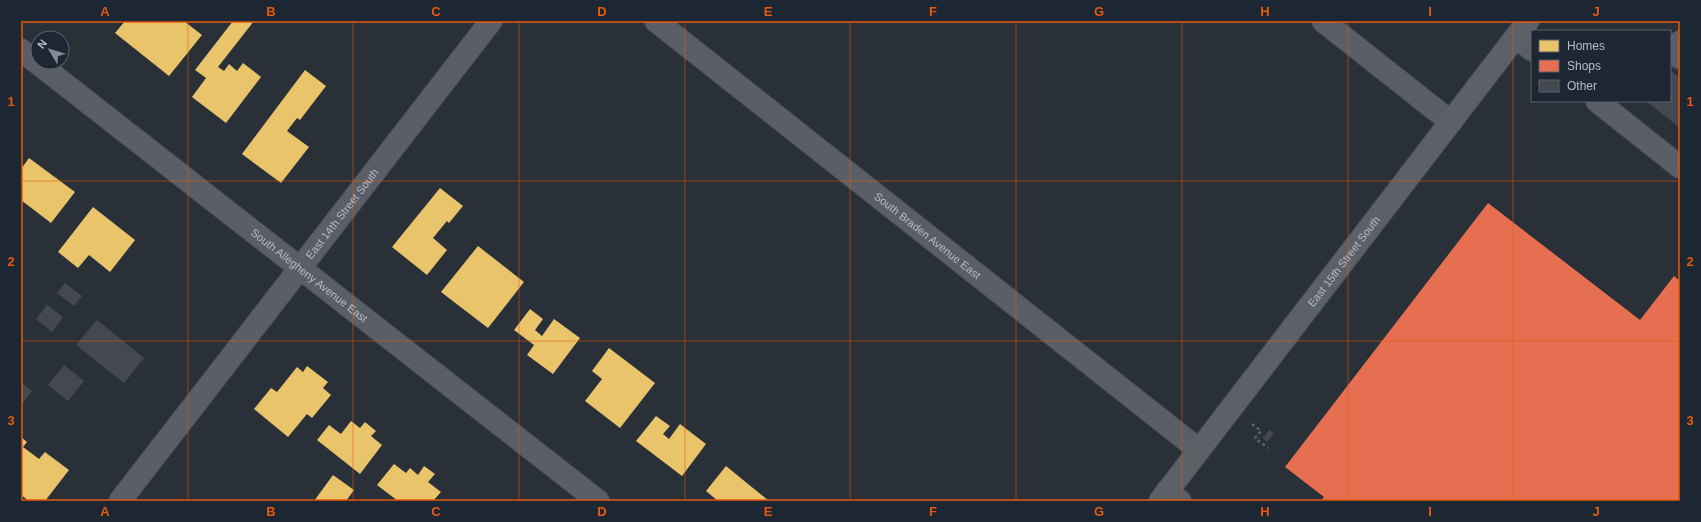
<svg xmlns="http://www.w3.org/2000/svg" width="1701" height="522" font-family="Helvetica,sans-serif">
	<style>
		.homes { fill: #e9c46a }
		.shops { fill: #e76f51 }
		.building { fill: #444950 }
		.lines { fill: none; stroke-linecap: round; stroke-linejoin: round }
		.minor-casing { stroke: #484c53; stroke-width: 24 }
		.major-casing { stroke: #484c55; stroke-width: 24 }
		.path { stroke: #5d636a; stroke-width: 2.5; stroke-dasharray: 3 3; stroke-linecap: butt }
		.minor { stroke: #5a5e66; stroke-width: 22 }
		.major { stroke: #5c6168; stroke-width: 22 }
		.grid { fill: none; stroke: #e8590c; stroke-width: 1; stroke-opacity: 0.55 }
		.labels { text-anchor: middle; stroke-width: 4; stroke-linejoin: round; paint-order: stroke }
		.street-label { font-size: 11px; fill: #b4bcc9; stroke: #1d2633 }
		.neatline { fill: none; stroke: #e8590c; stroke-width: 1.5 }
		.grid-label { font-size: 13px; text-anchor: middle; font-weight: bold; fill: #e8590c }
	</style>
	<rect width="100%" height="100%" fill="#2a3038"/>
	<!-- homes -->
	<path class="homes" d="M125,21h59l18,14 -33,41 -54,-43z
		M233,21h21l-36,46 6,4 5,-7 8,7 6,-8 18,14 -35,46 -34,-26 14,-19 -11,-8z
		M305,70l21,16 -26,34 -3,-2 -10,13 22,16 -28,36 -39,-29z
		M29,158l46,34 -24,31 -30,-23v-31z
		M440,188l23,18 -14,17 -2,-2 -14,17 14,12 -20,25 -35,-28z
		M93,207l42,33 -25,32 -21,-17 -11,13 -20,-16z
		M478,246l46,36 -36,46 -47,-36z
		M530,309l13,10 -8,11 7,6 12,-17 26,19 -27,36 -26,-19 7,-10 -20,-15z
		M609,348l46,35 -35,45 -35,-27 17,-22 -10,-8z
		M307,366l21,16 -5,6 8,7 -19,23 -5,-4 -19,23 -34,-28 17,-21 6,4 20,-25 6,5z
		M656,416l14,10 -7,8 6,5 11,-15 26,20 -24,32 -46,-35z
		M351,421l9,7 5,-6 11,9 -5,5 11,9 -22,29 -43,-34 12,-15 12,9z
		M21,437l6,5 -4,5 16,12 6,-7 24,18 -24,31h-16l-8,-6z
		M394,464l12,9 4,-5 8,7 6,-9 11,8 -7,8 13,10 -8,9h-35l-21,-16z
		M726,466l43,35h-51l-12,-10z
		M333,475l21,15 -8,11h-32z"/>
	<!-- shops -->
	<path class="shops" d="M1488,203l152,117 34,-44 6,5v220h-359l3,-4 -39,-30z"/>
	<!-- building -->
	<path class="building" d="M1670,70l10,8v50l-34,-27h24z
		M65,283l17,13 -8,10 -17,-13z
		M47,305l16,12 -11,15 -16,-13z
		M97,320l47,38 -20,25 -48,-38z
		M64,365l20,16 -16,20 -20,-16z
		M21,382l11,9 -11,14z
		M1269,430l5,4 -7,8 -4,-4z"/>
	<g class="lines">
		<!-- minor casing -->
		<g class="minor-casing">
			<g id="minor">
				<path id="s1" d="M656,21l543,429"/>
				<path d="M1323,21l128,101"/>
				<path d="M1516,37l16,13"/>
				<path d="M1680,42l-8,10 8,6"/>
				<path id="s2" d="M21,50l577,451"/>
				<path d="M1597,101l83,66"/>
				<path d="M1167,491l13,10"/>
				<path id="s3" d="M120,501l371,-480"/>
			</g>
		</g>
		<!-- major casing -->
		<g class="major-casing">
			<g id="major">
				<path id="s4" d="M1160,501l368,-480"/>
			</g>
		</g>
		<!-- path -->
		<path class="path" d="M1252,424l9,7 -6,7 13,10"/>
		<!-- minor -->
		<use href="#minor" class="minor"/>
		<!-- major -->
		<use href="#major" class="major"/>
	</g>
	<!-- grid -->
	<path class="grid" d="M188,21v480M353,21v480M519,21v480M685,21v480M850,21v480M1016,21v480M1182,21v480M1348,21v480M1513,21v480M21,181h1659M21,341h1659"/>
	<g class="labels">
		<!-- street labels -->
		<g class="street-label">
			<text dy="4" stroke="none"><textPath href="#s3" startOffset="363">East 14th Street South</textPath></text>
			<text dy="4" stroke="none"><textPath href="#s1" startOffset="346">South Braden Avenue East</textPath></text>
			<text dy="4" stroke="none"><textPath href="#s4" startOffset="302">East 15th Street South</textPath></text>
			<text dy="4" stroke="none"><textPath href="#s2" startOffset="366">South Allegheny Avenue East</textPath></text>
		</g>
	</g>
	<!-- border -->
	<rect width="1701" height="522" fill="none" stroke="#1d2633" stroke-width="44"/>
	<!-- legend -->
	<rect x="1531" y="30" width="140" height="72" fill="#1d2633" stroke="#59626f"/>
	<rect x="1539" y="40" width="20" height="12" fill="#e9c46a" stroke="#59626f"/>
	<text x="1567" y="50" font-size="12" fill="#b4bcc9">Homes</text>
	<rect x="1539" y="60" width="20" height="12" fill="#e76f51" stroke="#59626f"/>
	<text x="1567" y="70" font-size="12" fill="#b4bcc9">Shops</text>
	<rect x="1539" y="80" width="20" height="12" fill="#444950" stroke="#59626f"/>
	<text x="1567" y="90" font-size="12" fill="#b4bcc9">Other</text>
	<!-- north arrow -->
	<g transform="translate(50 50) rotate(308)"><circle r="19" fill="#1d2633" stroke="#59626f"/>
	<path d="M0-3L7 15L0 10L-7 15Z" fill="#848b96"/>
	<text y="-6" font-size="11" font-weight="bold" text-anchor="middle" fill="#b4bcc9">N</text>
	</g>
	<rect x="22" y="22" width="1657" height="478" class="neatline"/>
	<g class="grid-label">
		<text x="105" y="16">A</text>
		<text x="271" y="16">B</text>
		<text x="436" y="16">C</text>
		<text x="602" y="16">D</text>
		<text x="768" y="16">E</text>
		<text x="933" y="16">F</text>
		<text x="1099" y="16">G</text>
		<text x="1265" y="16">H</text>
		<text x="1430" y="16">I</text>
		<text x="1596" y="16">J</text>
		<text x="11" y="106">1</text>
		<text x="1690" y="106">1</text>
		<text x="11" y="266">2</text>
		<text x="1690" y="266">2</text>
		<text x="11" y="425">3</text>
		<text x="1690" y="425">3</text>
		<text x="105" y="516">A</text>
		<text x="271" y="516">B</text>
		<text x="436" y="516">C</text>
		<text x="602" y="516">D</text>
		<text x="768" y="516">E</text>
		<text x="933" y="516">F</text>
		<text x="1099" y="516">G</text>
		<text x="1265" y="516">H</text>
		<text x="1430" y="516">I</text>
		<text x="1596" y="516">J</text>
	</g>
</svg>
